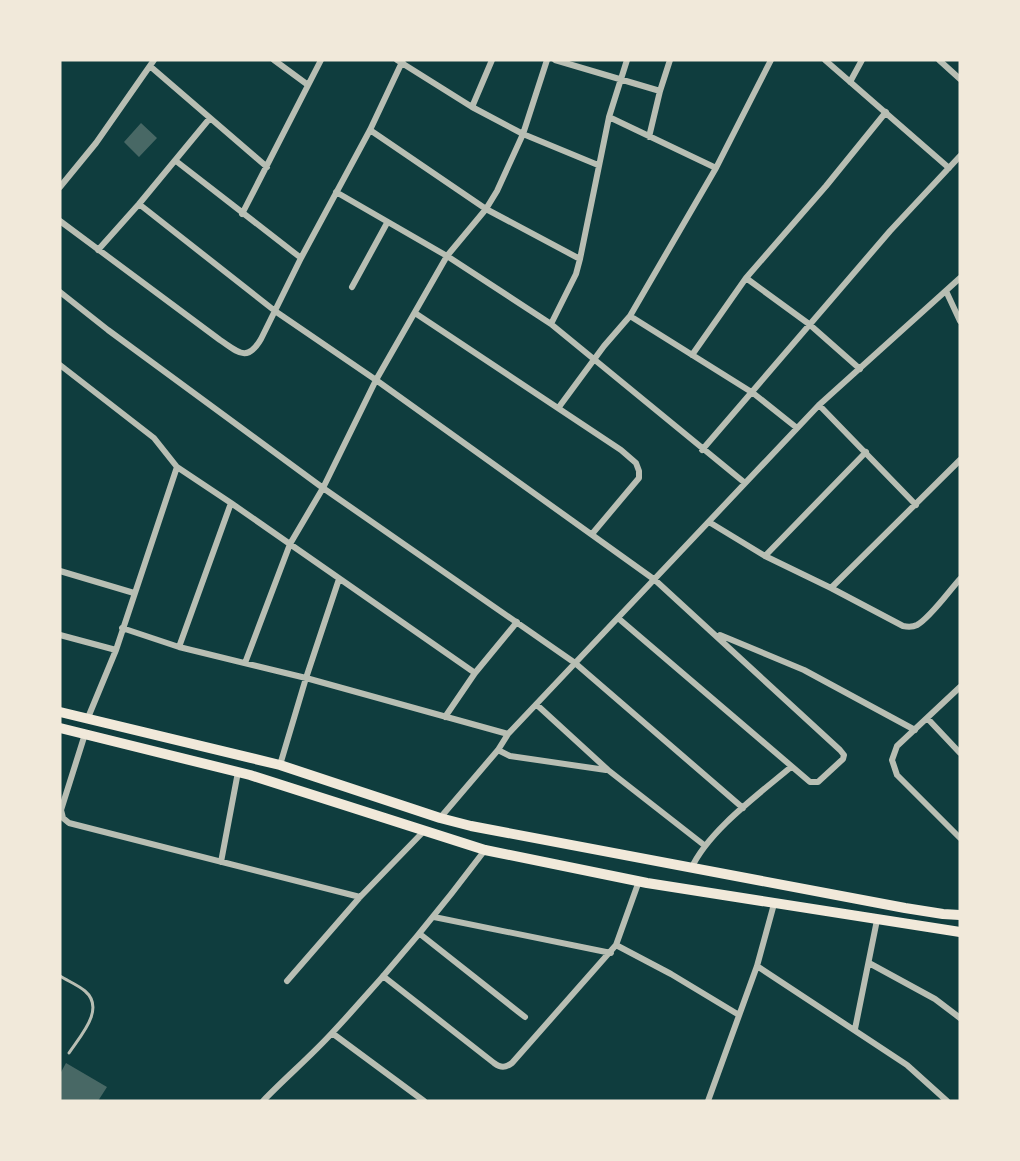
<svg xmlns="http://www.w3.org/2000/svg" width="1020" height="1161" font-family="'PT Sans',sans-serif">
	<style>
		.building { fill: #486865 }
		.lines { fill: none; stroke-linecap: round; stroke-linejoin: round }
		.service { stroke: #b8beb3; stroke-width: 3 }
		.minor { stroke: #b8beb3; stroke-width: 6 }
		.primary { stroke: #f1e9da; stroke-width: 10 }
	</style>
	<rect width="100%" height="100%" fill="#0f3d3e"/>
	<!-- building -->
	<path class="building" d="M141,123l16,15 -18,19 -15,-15z
		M66,1063l41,24 -9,14h-38v-27z"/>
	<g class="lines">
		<!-- service -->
		<path class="service" d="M60,976c8,5 18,9 25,15 21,18 -5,45 -16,62"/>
		<!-- minor -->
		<path class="minor" d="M274,60l34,25
			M397,60l75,47 51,27 75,31
			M555,60l105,31
			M825,60l124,108
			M939,60l21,19
			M151,67l116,100
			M850,82l12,-22
			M472,107l20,-47
			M609,117l107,51
			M370,130l116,79 94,50
			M649,137l11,-46 10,-31
			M176,161l125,97
			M60,187l36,-44 58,-83
			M336,192l111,64 104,68 194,159
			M139,204l136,107 101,69 279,200 185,170 4,5 -1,4 -25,23h-8l-192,-164
			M242,214l79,-154
			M60,221l160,119c18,12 27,23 41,-1l40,-81 69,-128 33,-70
			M98,250l41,-46 71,-86
			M746,278l63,46 51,45
			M352,287l35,-64
			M946,291l14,30
			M60,292l48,38 215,158 252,175 168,145
			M415,313l206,137 15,13 3,8v7l-47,56
			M630,316l123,77 44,35
			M551,324l25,-50 4,-15 29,-142 18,-57
			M692,355l54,-77 80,-92 60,-74
			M60,365l94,73 23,29 54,36 -52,144
			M819,405l97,100
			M559,407l45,-61 26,-30 86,-148 55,-108
			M702,450l188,-219 70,-75
			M231,503l244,170
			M709,522l56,34 66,32 129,-128
			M765,556l101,-104
			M60,571l74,22
			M831,588l72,38c5,1 10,1 14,-1 13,-7 32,-34 43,-46
			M122,628l57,19 127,31 202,56
			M60,635l56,15
			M720,635l84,35 111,60
			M245,663l45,-119 33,-56 53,-108 71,-124 39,-47 11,-18 26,-57 24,-74
			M960,687l-63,59 -5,14 5,15 63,63
			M537,705l71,65 96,75
			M445,717l30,-44 42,-51
			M928,719l32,34
			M87,720l29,-70 61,-183
			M85,734l-24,76 2,8 6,5 291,74
			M498,750l12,6 96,14
			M280,765l26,-87 33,-99
			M440,818l58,-68 10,-16 311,-329 141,-127
			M221,862l17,-90
			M691,869c17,-38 68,-75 100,-102
			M434,917l177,36
			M420,934l105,83
			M616,945l55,29 68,41
			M869,963l66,36 25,19
			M757,966l150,99 40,36
			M383,976l111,87c7,5 11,5 18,0l104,-118 23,-64
			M287,981l73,-84 64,-66
			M855,1029l22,-109
			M332,1033l92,68
			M263,1101c22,-23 47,-44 69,-68 54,-58 105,-119 153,-183
			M708,1101l49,-135 17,-62"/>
		<!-- primary -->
		<path class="primary" d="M60,712l220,53 160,53 31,8 434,82 38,6 17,1
			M60,728l190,47 235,75 162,33 313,49"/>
	</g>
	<!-- border -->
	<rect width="1020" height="1161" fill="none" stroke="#f1e9da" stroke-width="123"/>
</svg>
